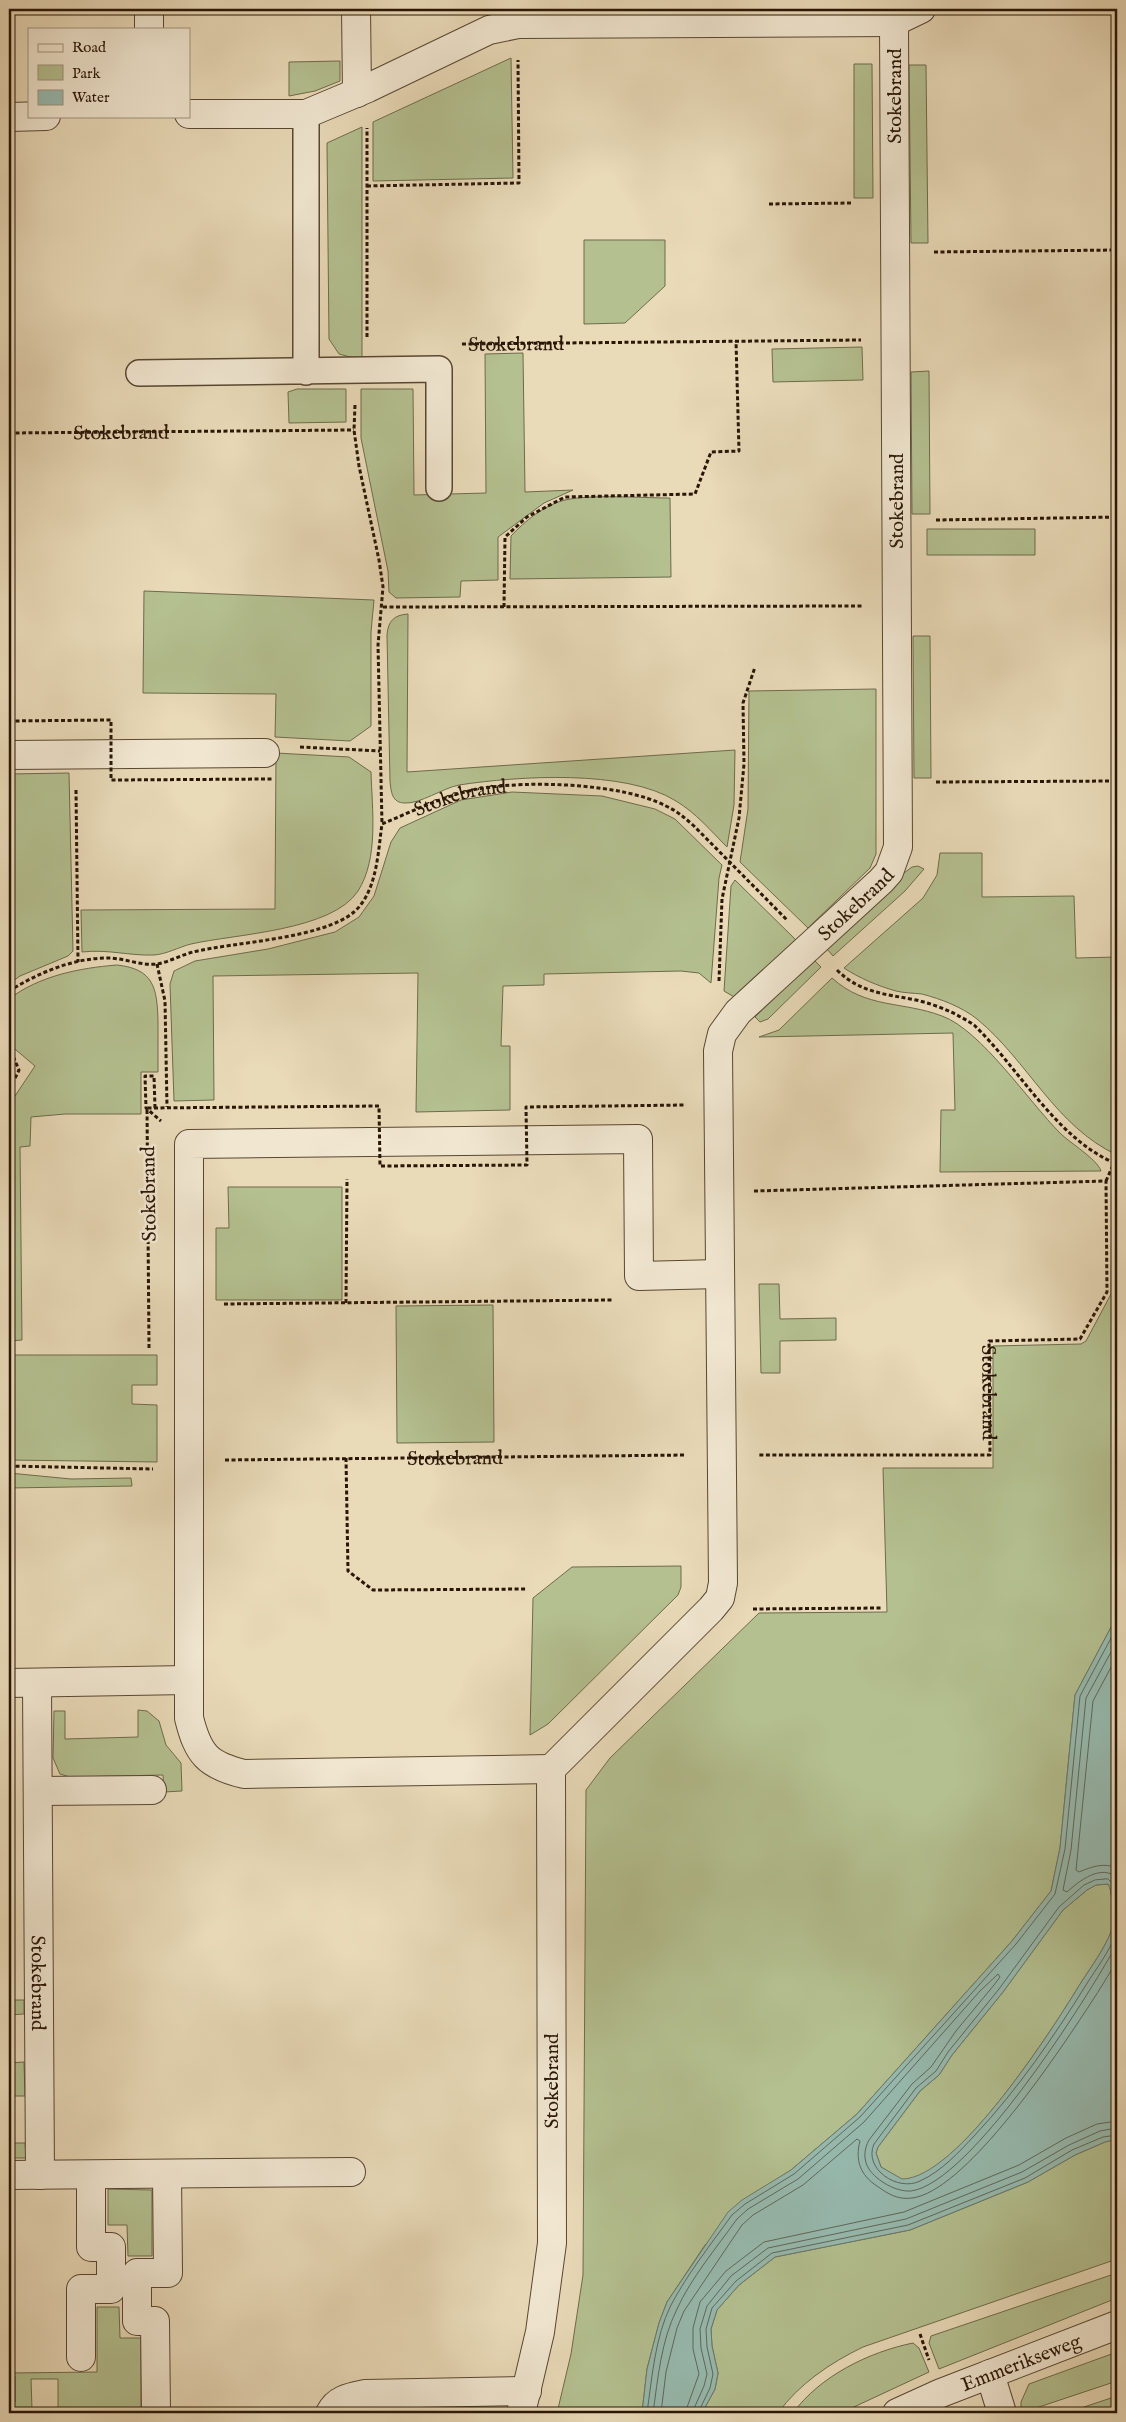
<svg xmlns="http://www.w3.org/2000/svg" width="1126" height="2422" font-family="'IM FELL English',serif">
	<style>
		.green { fill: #b4c090; stroke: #6e6b4b }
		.water { fill: #97bbb0; stroke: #6b796c; fill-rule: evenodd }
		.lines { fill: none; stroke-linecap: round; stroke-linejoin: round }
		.shore { stroke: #60685b; stroke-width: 1 }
		.service-casing { stroke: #594732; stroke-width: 28 }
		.minor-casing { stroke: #594732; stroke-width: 30 }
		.tertiary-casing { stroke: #594732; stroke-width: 30 }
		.path { stroke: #291606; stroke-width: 3; stroke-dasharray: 4 2.5; stroke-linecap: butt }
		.service { stroke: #f1e7d1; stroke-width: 25 }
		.minor { stroke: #f1e7d1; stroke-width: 28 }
		.tertiary { stroke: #f1e7d1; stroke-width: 28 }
		.path-bridge { stroke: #291606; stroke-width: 3; stroke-dasharray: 4 2.5; stroke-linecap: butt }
		.labels { text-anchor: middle; stroke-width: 5; stroke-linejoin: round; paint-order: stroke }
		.street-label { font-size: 20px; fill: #291606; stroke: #f1e7d1 }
	</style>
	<rect width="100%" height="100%" fill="#e9dab8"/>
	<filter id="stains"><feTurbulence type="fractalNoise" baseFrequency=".004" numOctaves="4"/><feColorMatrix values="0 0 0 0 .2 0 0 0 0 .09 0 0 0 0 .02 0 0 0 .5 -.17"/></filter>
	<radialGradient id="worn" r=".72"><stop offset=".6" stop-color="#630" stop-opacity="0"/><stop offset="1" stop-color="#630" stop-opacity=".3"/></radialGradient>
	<!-- green -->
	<path class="green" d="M511,58l2,120 -140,3v-59z
		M340,61v20l-25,10 -26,5v-34z
		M854,64h18l1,134h-19z
		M909,65h17l2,178h-17z
		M362,127v233l-23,-6 -10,-15 -2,-196z
		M584,240h81v46l-40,37 -41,1z
		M862,347l1,33 -90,2 -1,-33z
		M523,353l2,139 48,-2 -29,13 -46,34v43l-37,1 -1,16 -64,1 -7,-6 -1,-21 -27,-133v-49h52l1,106 72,-2 -1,-139z
		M929,371l1,143h-18l-1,-142z
		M297,389h49v33l-57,1 -1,-31z
		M670,498l1,79 -161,2 1,-43c14,-15 33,-31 54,-36 27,-6 75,-2 105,-2z
		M927,529h108v26h-108z
		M144,591l230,9 -3,32v94l-21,15 -75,-4 1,-43 -133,-1z
		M408,614l-1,158 328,-22 -1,55 -7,42c-16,-16 -31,-34 -51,-46 -51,-32 -158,-25 -217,-16 -16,3 -39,19 -54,18 -13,0 -14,-11 -15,-22l-3,-146c1,-14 7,-20 21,-21z
		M913,636h17l1,142h-17z
		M876,689v165l-6,14 -62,60 -68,-66 8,-53 1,-118z
		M276,753l73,4 22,15c1,37 8,86 -13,119 -26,40 -123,43 -167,53 -12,3 -24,10 -37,11 -25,1 -45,-6 -72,-3l-1,-42 194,-1z
		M69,773l4,178 -5,5 -48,20 -11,8v-210z
		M512,792l90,4 53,13 20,10 47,46 -3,13 -8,105 -12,-10 -18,-2 -137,3v11l-41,1 -2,60h9v64l-94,2 2,-139 -205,3 1,124 -40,1 -4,-117 4,-13 21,-10 73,-12 67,-17 24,-15 15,-21 17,-54 9,-14 61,-28z
		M940,853h42v44l92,-1 2,62 41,-1v198c-62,-29 -89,-94 -140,-136 -15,-12 -36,-20 -55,-25 -9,-1 -18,-1 -26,-3 -18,-5 -37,-13 -52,-23l79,-70 14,-23z
		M918,866l6,3 -19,22 -72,65 -7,-8 78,-75 8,-6z
		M735,880l62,61 -61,57 -12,-7 7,-105z
		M814,960l7,7 -53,52 -8,3 -5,-5z
		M117,965c37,4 40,23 41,56 0,17 0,34 0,51h-17v42h-76l-34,3 -1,29 -10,1 2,193 -13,1v-236l26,-39 -26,-22v-45c30,-23 70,-31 108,-34z
		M832,978c34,31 71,23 110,38 39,14 87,86 118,117 10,10 37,26 41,38l-161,1 1,-62h14l-2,-77 -194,4 20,-7z
		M1117,1182v434l-42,79 -15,153 -9,43 -39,50 -155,173 -66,56 -15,10 -71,65 -38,57 -8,21 -12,46 -5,44h-85l14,-59 12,-79 3,-485 24,-32 149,-145 128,-1 -4,-144h110v-122l88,-2 5,-3 25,-47 1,-111z
		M228,1187h114v113h-126v-72h13z
		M759,1284h20l1,35 56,-1v22l-56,1v32h-19z
		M493,1305l1,137 -97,1 -1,-137z
		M9,1355h148v30h-25v19l25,1v57l-148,-2z
		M9,1473l62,6 60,-1 1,8 -123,2z
		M681,1566v21l-3,8 -130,129 -18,11 3,-137 39,-31z
		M138,1710l9,1 12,10 7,24 15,18 1,28 -18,1 -1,-17 -93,2 -10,-3 -7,-16 1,-47h11v28l73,-2z
		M1108,1884c5,6 6,40 3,48 -7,17 -19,34 -29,49 -28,46 -125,198 -180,199l-21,-13 -5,-14 2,-6 42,-56 19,-16 13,-20 51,-63 60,-82 24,-20 9,-5z
		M9,2000h15v14l-15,1z
		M24,2062l1,34h-16v-33z
		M1117,2139v120l-254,88c-33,16 -64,37 -85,66h-76l13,-24 3,-16 -6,-27 -1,-17 6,-19 22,-25 36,-28 135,-27 118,-48 47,-27 30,-13z
		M9,2143h16l1,15h-17z
		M108,2189l44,1v66h-24l-1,-31h-19z
		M1117,2273v25l-178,71 -10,-26 2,-7z
		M97,2307h22l1,31h21v70h-83v-29h-27l1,30h-23v-7h6v-26l-6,-1v-2l88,-1z
		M913,2343l6,5 10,24 -88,41h-48c27,-37 76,-61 120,-70z
		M1117,2352v29l-96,32v-11l8,-18z
		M1117,2396v17h-51z"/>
	<!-- water -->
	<path class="water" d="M1117,1616v523l-12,3 -30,13 -47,27 -118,48 -135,27 -36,28 -22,25 -6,19 1,17 6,27 -3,16 -13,24h-60l5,-44 12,-46 8,-21 61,-90 14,-12 49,-30 66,-56 155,-173 39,-50 9,-43 15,-153zM1108,1884c5,6 6,41 3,48 -7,17 -19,34 -29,49 -28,46 -125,198 -180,198l-21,-12 -5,-14 2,-6 42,-56 19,-16 13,-20 51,-63 60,-82 24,-20 9,-5z"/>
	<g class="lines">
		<!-- shore -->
		<path class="shore" d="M1117,1641l-31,57 -15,152 -8,40 4,2c12,-11 35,-29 50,-14
			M1117,1656l-24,45 -17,169 3,2c12,-5 25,-10 38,-4
			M1108,1879l8,8c1,11 4,35 0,46 -6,18 -20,36 -30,52 -33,53 -68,104 -111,150 -16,17 -33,36 -55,46 -22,11 -57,-12 -46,-37l42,-56 20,-17 12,-19 51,-63 60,-82 25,-22 11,-5z
			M647,2413c5,-35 8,-76 24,-108 17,-32 40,-61 61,-90l13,-11 49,-30 66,-57 156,-173 39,-50 10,-45 15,-153 37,-69
			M653,2413c5,-35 8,-72 24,-104 14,-31 40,-62 60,-90l11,-10 50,-30 66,-57 116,-131 18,-17 2,3 -6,8 -38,46 -25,36 -19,17 -43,56c-5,9 -6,20 0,29 8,12 27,23 42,22 60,-8 177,-194 206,-247
			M661,2413l5,-41 11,-44 7,-17 58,-86 11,-10 50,-30 54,-46 3,2c-5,19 0,34 17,45 11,8 21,14 35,12 51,-6 137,-132 165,-174 14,-21 28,-42 40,-64
			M685,2413l14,-39 -6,-25v-21l7,-26 26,-31 38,-29 140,-30 115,-47 47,-27 31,-14 20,-3
			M692,2413l12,-27 3,-12 -6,-26 -1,-19 7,-23 24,-30 37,-28 138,-29 116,-47 47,-27 31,-14 17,-3
			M698,2413l12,-25 3,-14 -6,-27 -1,-18 6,-21 24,-27 36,-28 136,-28 117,-47 47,-28 31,-13 14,-2"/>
		<!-- service casing -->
		<g class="service-casing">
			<path id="service" d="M306,372v-258
				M139,373l300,-4v119"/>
		</g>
		<!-- minor casing -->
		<g class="minor-casing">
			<g id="minor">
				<path d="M356,9l1,84"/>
				<path d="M149,29v-20"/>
				<path d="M189,114h117l62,-26 121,-58 29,-6 376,-2"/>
				<path d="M9,117l37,-1"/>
				<path d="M9,755l256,-2"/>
				<path d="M9,1683l179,-3"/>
				<path id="s6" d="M37,1683l3,492"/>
				<path d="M551,1769l-307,5c-37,-9 -46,-20 -55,-56v-574l449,-5 1,137 80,-2"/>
				<path d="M38,1791l114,-1"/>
				<path d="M9,2175l342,-3"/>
				<path d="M81,2357v-68h30v-42h-20v-72"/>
				<path d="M990,2374l12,39"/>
				<path d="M156,2413l-1,-92h-18v-48h31l-1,-99"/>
				<path d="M330,2413c7,-14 20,-16 35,-19l162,-3"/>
				<path id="s7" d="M521,2413l19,-81 12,-89 -1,-474 160,-160 9,-11 3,-15 -5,-532 4,-17 16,-22 143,-131 8,-9 9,-25 -4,-825 27,-13"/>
			</g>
		</g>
		<!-- tertiary casing -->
		<g class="tertiary-casing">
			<g id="tertiary">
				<path id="s8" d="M897,2413l44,-20 176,-68"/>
			</g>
		</g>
		<!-- path -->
		<g class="path">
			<path d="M367,186l152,-3 -1,-123"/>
			<path d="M769,204l82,-1"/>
			<path d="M934,252l183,-2"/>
			<path d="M367,337v-209"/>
			<path id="s1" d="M462,344l399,-4"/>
			<path d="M355,405l-1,25 5,36 20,94 4,27 -5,58 4,179"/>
			<path id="s2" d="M9,433l345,-3"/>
			<path d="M936,520l181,-3"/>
			<path d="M383,607l479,-1"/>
			<path d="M504,607l1,-70 22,-20 38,-20 130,-3 16,-42 28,-1 -3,-110"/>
			<path d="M300,747l80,4"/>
			<path d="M936,782l181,-1"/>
			<path d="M76,790l2,172"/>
			<path d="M157,964l8,37 2,106"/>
			<path d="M837,970c23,23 49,24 79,30 21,5 40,13 58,25 45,43 83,115 143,139"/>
			<path d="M719,981l3,-82 17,-81 5,-54 -1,-61 12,-36"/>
			<path id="s3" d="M9,991c29,-18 64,-33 99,-33 16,0 33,8 49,6 12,-2 24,-9 36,-12 41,-10 129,-13 161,-40 23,-20 24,-60 28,-88 31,-13 63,-29 96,-35 49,-9 144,-6 188,17 11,5 19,12 28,20l93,94"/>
			<path d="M9,1052l4,4 6,14 -10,21"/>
			<path d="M155,1108l-1,-32h-9l1,32 15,13"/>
			<path d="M1106,1181l8,-18"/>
			<path id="s4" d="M754,1191l352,-10 1,111 -27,47 -91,2 1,114h-232"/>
			<path d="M346,1303l1,-124"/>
			<path d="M224,1304l388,-4"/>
			<path d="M346,1458l2,113 25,19 154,-1"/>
			<path id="s5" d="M225,1460l461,-5"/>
			<path d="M9,1466l144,3"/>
			<path d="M753,1609l129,-1"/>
			<path d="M920,2334l9,26"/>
		</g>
		<!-- service -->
		<use href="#service" class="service"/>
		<!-- minor -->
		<use href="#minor" class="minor"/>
		<!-- tertiary -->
		<use href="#tertiary" class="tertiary"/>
		<!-- path-bridge -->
		<path class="path-bridge" d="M9,721l102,-1v60l161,-1
			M149,1348l-2,-240 232,-2 1,60 147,-1 -1,-58 160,-2"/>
	</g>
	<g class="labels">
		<!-- street labels -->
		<g class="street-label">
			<text transform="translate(894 96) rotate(-90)" y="7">Stokebrand</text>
			<text dy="7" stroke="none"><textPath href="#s1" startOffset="54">Stokebrand</textPath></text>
			<text dy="7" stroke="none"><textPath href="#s2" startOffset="112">Stokebrand</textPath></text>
			<text transform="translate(896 501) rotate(-90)" y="7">Stokebrand</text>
			<text dy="7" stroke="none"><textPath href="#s3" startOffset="538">Stokebrand</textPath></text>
			<text dy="7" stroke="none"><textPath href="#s7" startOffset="1639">Stokebrand</textPath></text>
			<text transform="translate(148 1194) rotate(-91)" y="7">Stokebrand</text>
			<text dy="7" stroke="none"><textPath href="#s4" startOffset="660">Stokebrand</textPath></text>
			<text dy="7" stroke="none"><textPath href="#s5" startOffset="230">Stokebrand</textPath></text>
			<text dy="7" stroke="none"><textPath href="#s6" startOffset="300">Stokebrand</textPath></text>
			<text transform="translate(551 2081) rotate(-90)" y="7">Stokebrand</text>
			<text dy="7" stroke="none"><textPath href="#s8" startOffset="134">Emmerikseweg</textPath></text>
		</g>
	</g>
	<!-- margin -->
	<rect width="1126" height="2422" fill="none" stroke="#e9dab8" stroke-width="30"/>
	<rect x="10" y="10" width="1106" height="2402" fill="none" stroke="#291606" stroke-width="2.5"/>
	<rect x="15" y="15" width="1096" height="2392" fill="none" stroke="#291606"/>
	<!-- legend -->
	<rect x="28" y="28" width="162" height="90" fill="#f1e7d1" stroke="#a19380"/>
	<rect x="38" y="44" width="25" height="8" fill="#f1e7d1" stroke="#a19380"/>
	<text x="72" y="52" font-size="15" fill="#291606">Road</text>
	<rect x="38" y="65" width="25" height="15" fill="#b4c090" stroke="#a19380"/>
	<text x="72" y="78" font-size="15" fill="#291606">Park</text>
	<rect x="38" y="90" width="25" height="15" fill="#97bbb0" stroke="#a19380"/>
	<text x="72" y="102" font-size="15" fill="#291606">Water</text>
	<rect width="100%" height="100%" filter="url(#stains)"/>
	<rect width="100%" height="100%" fill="url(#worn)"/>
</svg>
